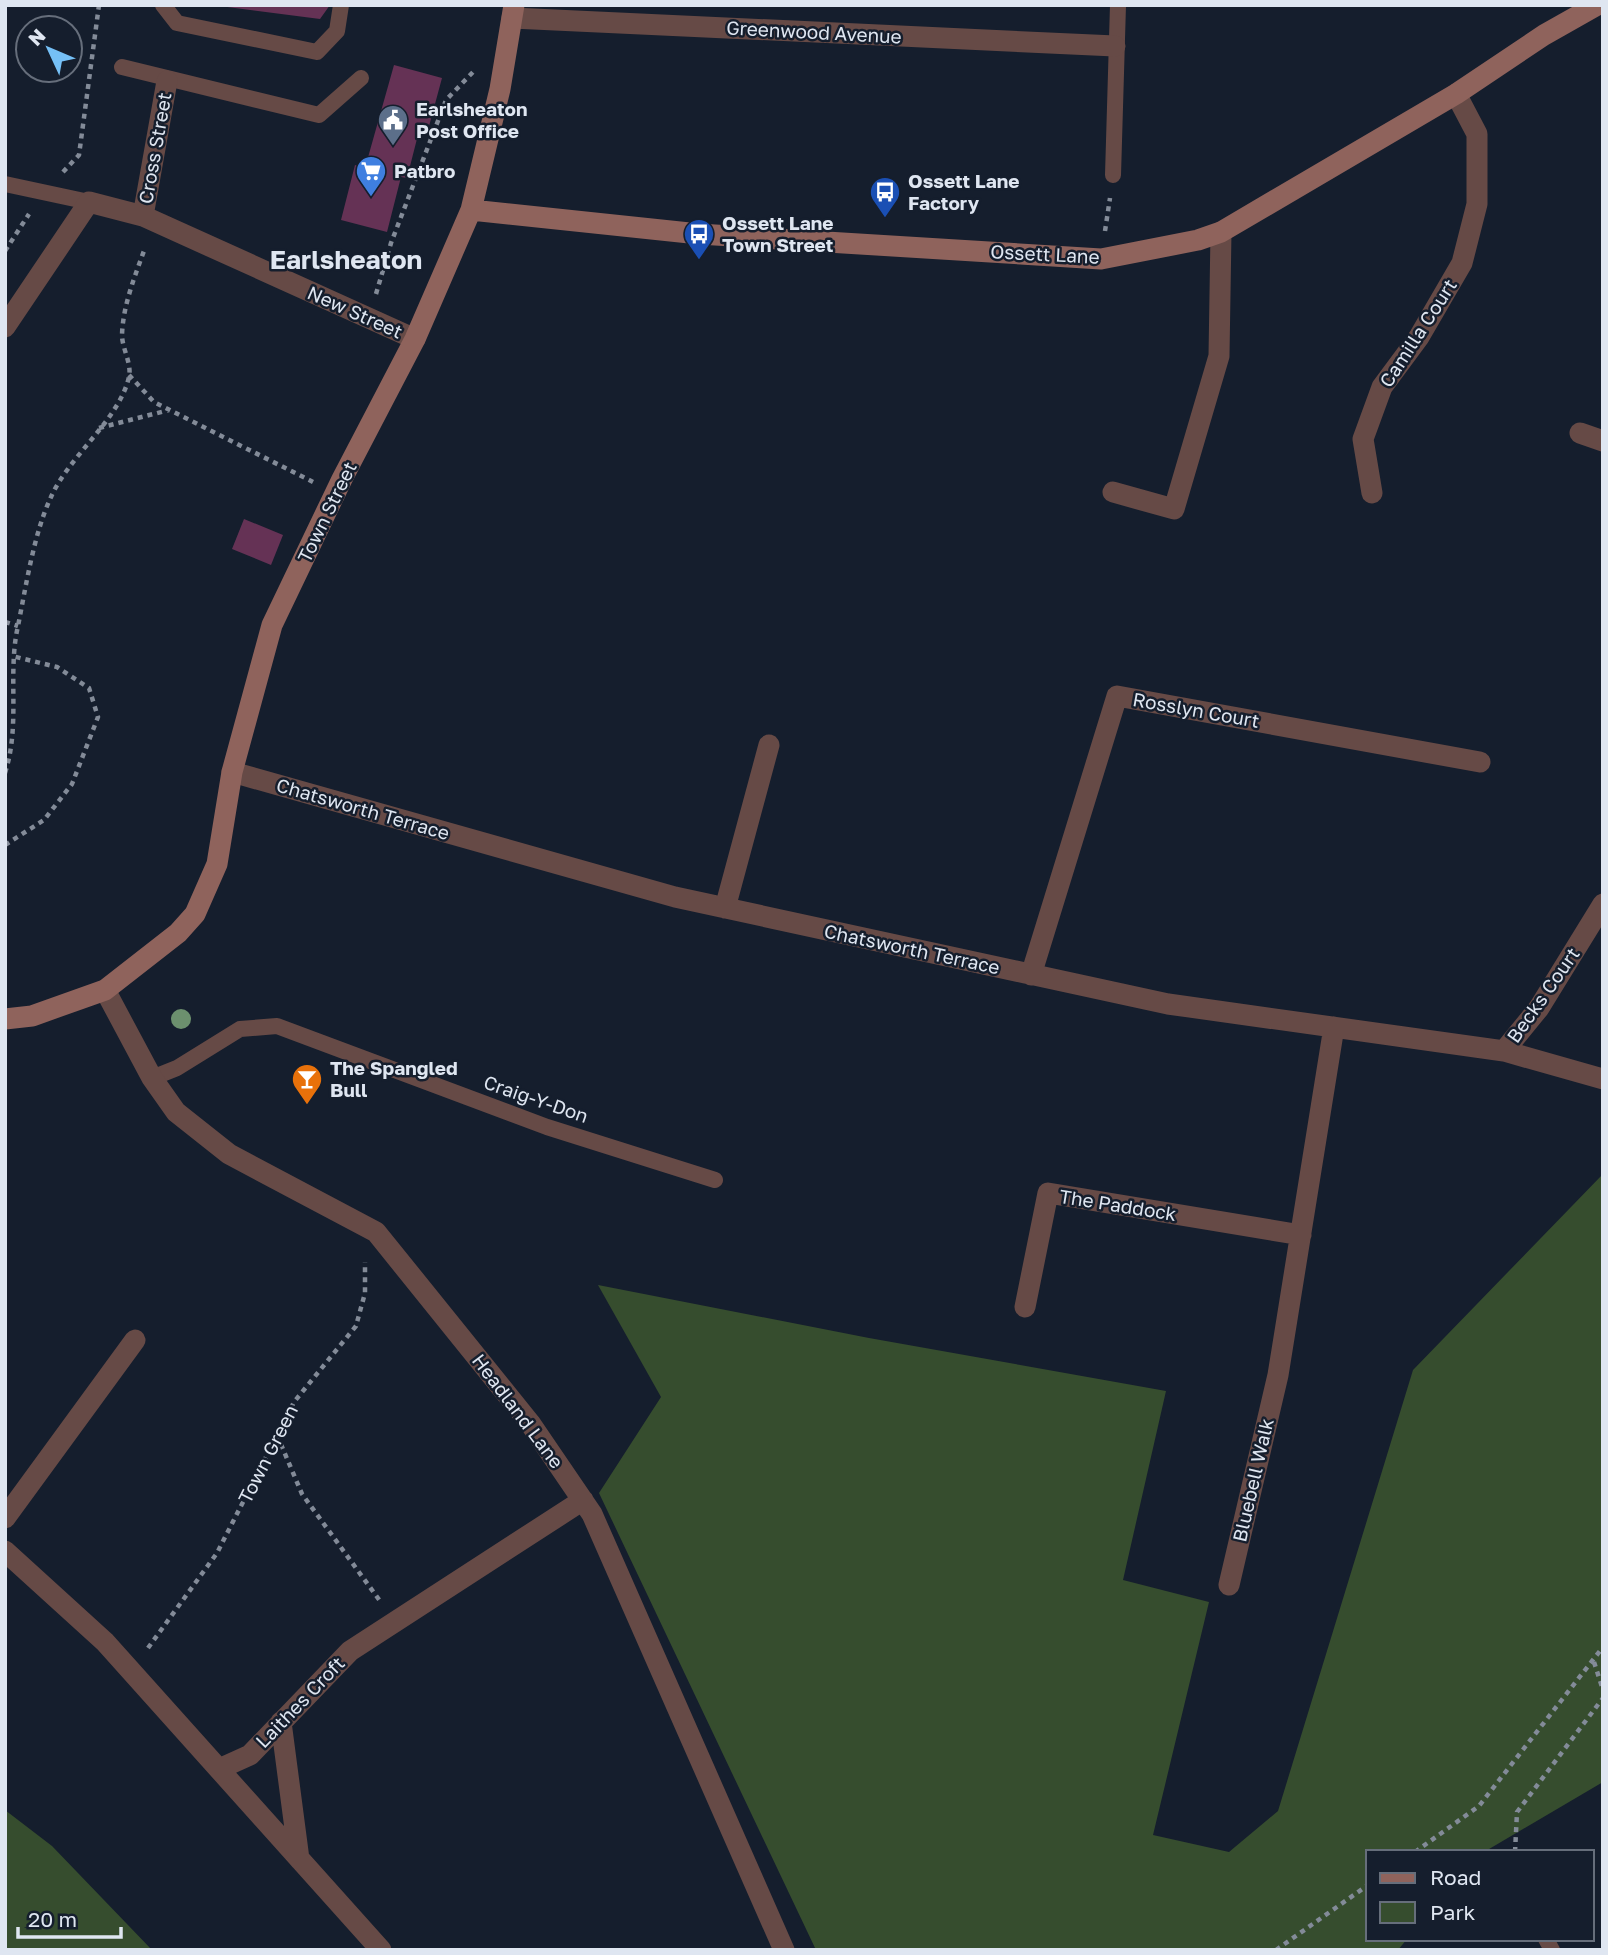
<svg xmlns="http://www.w3.org/2000/svg" width="1608" height="1955" font-family="'Golos Text',sans-serif">
	<style>
		.green { fill: #364d2e }
		.building { fill: #653255 }
		.lines { fill: none; stroke-linecap: round; stroke-linejoin: round }
		.path { stroke: #838b98; stroke-width: 4.5; stroke-dasharray: 5 5; stroke-linecap: butt }
		.lane { stroke: #664a46; stroke-width: 16 }
		.street { stroke: #664a46; stroke-width: 21 }
		.secondary { stroke: #8f635c; stroke-width: 21 }
		.tree { fill: #6c906e }
		.labels { text-anchor: middle; stroke-width: 5; stroke-linejoin: round; paint-order: stroke }
		.street-label { font-size: 19px; fill: #dfe6f1; stroke: #151e2d }
		.poi-label { font-size: 19px; font-weight: bold; fill: #dfe6f1; stroke: #151e2d; text-anchor: start }
		.district-label { font-size: 26px; font-weight: bold; fill: #dfe6f1; stroke: #151e2d }
	</style>
	<rect width="100%" height="100%" fill="#151e2d"/>
	<!-- green -->
	<path class="green" d="M1603,1174v608l-119,70h-116v87h39l-9,11h-582l-217,-457 62,-96 -63,-112 271,53 297,53 -43,189 86,22 -56,233 76,17 49,-41 135,-441z
		M5,1810l47,36 100,104h-147z"/>
	<!-- building -->
	<path class="building" d="M212,5h118l-10,14z
		M394,65l48,13 -14,52 -8,-3 -13,51 -6,-1 -14,55 -46,-12 14,-55 10,3z
		M244,519l39,16 -12,30 -39,-16z"/>
	<g class="lines">
		<!-- path -->
		<path class="path" d="M63,172l16,-17 20,-150
			M1105,231l5,-33
			M5,251l24,-37
			M376,294l15,-51 55,-143 28,-29
			M129,375l25,27 159,80
			M99,428l70,-18
			M5,622l13,4
			M5,773c16,-49 2,-99 13,-147 8,-40 16,-93 33,-129 18,-41 68,-77 78,-120 3,-13 -7,-29 -7,-42 1,-30 13,-59 23,-87
			M5,845l39,-25 28,-36 26,-67 -9,-29 -32,-21 -45,-11
			M277,1435l25,59 78,107
			M148,1648l69,-95 77,-151 62,-76 9,-33v-31
			M1594,1662l9,28
			M1415,1852l64,-46 124,-159
			M1515,1852l2,-40 86,-114
			M1276,1950l92,-65"/>
		<!-- lane -->
		<path class="lane" d="M163,5l14,18 140,29 20,-21 4,-26
			M122,67l197,48 42,-37
			M1113,175l5,-170
			M5,184l84,18
			M152,1078l25,-10 63,-39 37,-3 270,101 168,53
			M1546,1939l6,11"/>
		<!-- street -->
		<path class="street" d="M512,18l603,28
			M143,216l24,-135
			M5,327l84,-125 54,14 272,123
			M1580,433l23,8
			M1113,492l61,17 45,-153 2,-124
			M1372,493l-9,-54 19,-52 37,-50 43,-74 15,-59v-70l-21,-40
			M232,772l443,125 493,107 336,47 99,28
			M725,908l44,-163
			M1031,975l86,-279 363,66
			M105,990l47,88 24,34 53,42 147,78 154,191 62,91 192,436
			M1504,1051l35,-43 64,-104
			M1025,1307l23,-114 253,42
			M5,1518l130,-178
			M5,1551l100,91 276,308
			M1229,1585l49,-210 56,-348
			M281,1722l18,137
			M219,1769l31,-14 100,-104 233,-151"/>
		<!-- secondary -->
		<path class="secondary" d="M471,210l228,24 402,25 97,-19 23,-8 235,-138 88,-59 53,-30
			M5,1019l27,-3 73,-26 73,-57 17,-19 22,-50 15,-92 40,-147 70,-146 73,-140 56,-129 29,-121 14,-84"/>
	</g>
	<!-- trees -->
	<circle class="tree" cx="181" cy="1019" r="10"/>
	<!-- icons -->
	<defs>
		<g id="civic-pin" transform="scale(1.575)"><path d="M0 17L-7.5 6A9.5 9.5 0 1 1 7.5 6Z" fill="#5c6f8a" stroke="#151e2d"/><path d="M-.6-6.5H3V-4.5H.6V-3L4-1V1h2V6H-6V1h2V-1L-.6-3ZM-1.2 2.5V6h2.4V2.5Z" fill="#fff"/></g>
		<g id="supermarket-pin" transform="scale(1.575)"><path d="M0 17L-7.5 6A9.5 9.5 0 1 1 7.5 6Z" fill="#3f7fe0" stroke="#151e2d"/><path d="M-6-5.5h2.5l.6 2H6L4.5 2H-2.5L-4.4-4H-6ZM-1.5 3.2a1.3 1.3 0 1 0 .1 0ZM3 3.2a1.3 1.3 0 1 0 .1 0Z" fill="#fff"/></g>
		<g id="bus-pin" transform="scale(1.575)"><path d="M0 17L-7.5 6A9.5 9.5 0 1 1 7.5 6Z" fill="#1a4fb4" stroke="#151e2d"/><path d="M-5-6H5V4H4V6H2V4H-2V6H-4V4H-5ZM-3.5-4V0h7V-4ZM-3.5 1.2v1.5H-2V1.2ZM2 1.2v1.5H3.5V1.2Z" fill="#fff"/></g>
		<g id="bar-pin" transform="scale(1.575)"><path d="M0 17L-7.5 6A9.5 9.5 0 1 1 7.5 6Z" fill="#e8710a" stroke="#151e2d"/><path d="M-6-5H6L.8 .8V4.5H3.5V6h-7V4.5H-.8V.8Z" fill="#fff"/></g>
	</defs>
	<g fill-rule="evenodd">
		<use href="#civic-pin" x="393" y="120"/>
		<use href="#supermarket-pin" x="371" y="171"/>
		<use href="#bus-pin" x="885" y="192"/>
		<use href="#bus-pin" x="699" y="234"/>
		<use href="#bar-pin" x="307" y="1079"/>
	</g>
	<g class="labels">
		<!-- street labels -->
		<g class="street-label">
			<text transform="translate(814 32) rotate(3)" y="7">Greenwood Avenue</text>
			<text transform="translate(155 148) rotate(-80)" y="7">Cross Street</text>
			<text transform="translate(1045 254) rotate(3)" y="7">Ossett Lane</text>
			<text transform="translate(355 312) rotate(24)" y="7">New Street</text>
			<text transform="translate(1418 333) rotate(-57)" y="7">Camilla Court</text>
			<text transform="translate(327 512) rotate(-64)" y="7">Town Street</text>
			<text transform="translate(1196 710) rotate(10)" y="7">Rosslyn Court</text>
			<text transform="translate(363 809) rotate(16)" y="7">Chatsworth Terrace</text>
			<text transform="translate(912 949) rotate(12)" y="7">Chatsworth Terrace</text>
			<text transform="translate(1543 995) rotate(-55)" y="7">Becks Court</text>
			<text transform="translate(536 1099) rotate(19)" y="7">Craig-Y-Don</text>
			<text transform="translate(1118 1205) rotate(9)" y="7">The Paddock</text>
			<text transform="translate(518 1411) rotate(53)" y="7">Headland Lane</text>
			<text transform="translate(268 1454) rotate(-63)" y="7">Town Green</text>
			<text transform="translate(1253 1480) rotate(-77)" y="7">Bluebell Walk</text>
			<text transform="translate(300 1702) rotate(-46)" y="7">Laithes Croft</text>
		</g>
		<!-- poi labels -->
		<g class="poi-label">
			<text x="416" y="116">Earlsheaton<tspan x="416" dy="22">Post Office</tspan></text>
			<text x="394" y="178">Patbro</text>
			<text x="908" y="188">Ossett Lane<tspan x="908" dy="22">Factory</tspan></text>
			<text x="722" y="230">Ossett Lane<tspan x="722" dy="22">Town Street</tspan></text>
			<text x="330" y="1075">The Spangled<tspan x="330" dy="22">Bull</tspan></text>
		</g>
		<!-- district labels -->
		<g class="district-label">
			<text x="346" y="269">Earlsheaton</text>
		</g>
	</g>
	<!-- border -->
	<rect width="1608" height="1955" fill="none" stroke="#dfe6f1" stroke-width="14"/>
	<!-- legend -->
	<rect x="1366" y="1850" width="228" height="91" fill="#151e2d" stroke="#666e7b" stroke-width="2"/>
	<rect x="1380" y="1873" width="35" height="10" fill="#8f635c" stroke="#666e7b" stroke-width="2"/>
	<text x="1430" y="1885" font-size="21" fill="#dfe6f1">Road</text>
	<rect x="1380" y="1902" width="35" height="21" fill="#364d2e" stroke="#666e7b" stroke-width="2"/>
	<text x="1430" y="1920" font-size="21" fill="#dfe6f1">Park</text>
	<!-- north arrow -->
	<g transform="translate(49 49) rotate(314)"><circle r="33" fill="#151e2d" stroke="#666e7b" stroke-width="2"/>
	<path d="M0-5L12 26L0 18L-12 26Z" fill="#75c0f6"/>
	<text y="-10" font-size="19" font-weight="bold" text-anchor="middle" fill="#dfe6f1">N</text>
	</g>
	<!-- scale -->
	<path d="M18 1927v10h103v-10" fill="none" stroke="#dfe6f1" stroke-width="3.5"/>
	<text x="28" y="1927" font-size="21" fill="#dfe6f1" stroke="#151e2d" stroke-width="5" paint-order="stroke">20 m</text>
</svg>
